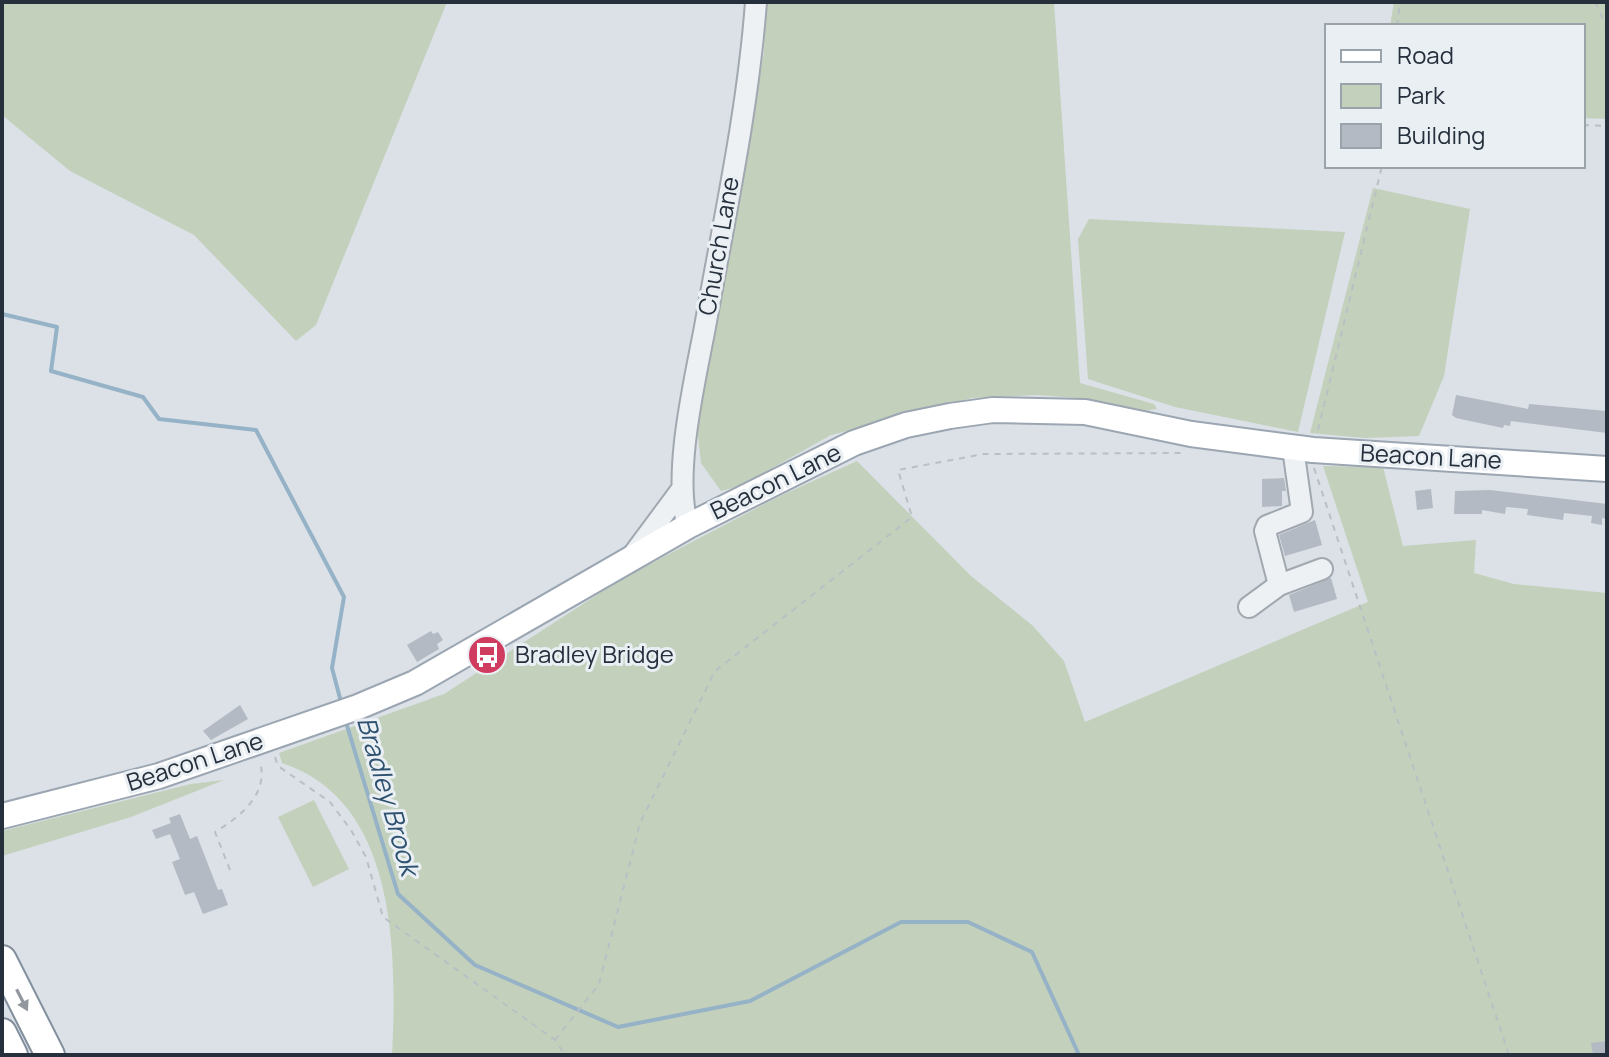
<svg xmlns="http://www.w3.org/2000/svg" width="1609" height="1057" font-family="Manrope,sans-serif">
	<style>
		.green { fill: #c3d0bc }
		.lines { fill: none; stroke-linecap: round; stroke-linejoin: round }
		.stream { stroke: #95b2c7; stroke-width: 4 }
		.building { fill: #b3bac3 }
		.minor-casing { stroke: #a1a8b0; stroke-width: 24 }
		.major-casing { stroke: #9ba6b2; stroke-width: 28 }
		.highway-casing { stroke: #838f9d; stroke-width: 32 }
		.path { stroke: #babfc4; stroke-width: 2; stroke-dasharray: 6 6; stroke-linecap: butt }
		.minor { stroke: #eef1f4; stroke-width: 20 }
		.major { stroke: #fff; stroke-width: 24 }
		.highway { stroke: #fff; stroke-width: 28 }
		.oneway { fill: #92989e }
		.labels { text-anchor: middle; stroke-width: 6; stroke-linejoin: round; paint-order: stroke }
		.street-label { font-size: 24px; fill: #25303c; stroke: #eaeff4 }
		.poi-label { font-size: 24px; fill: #25303c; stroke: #eaeff4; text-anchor: start }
		.water-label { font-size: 26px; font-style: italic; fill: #2f5270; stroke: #eaeff4 }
	</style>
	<rect width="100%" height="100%" fill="#dbe1e6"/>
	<!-- green -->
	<path class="green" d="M2,2h445l-131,323 -20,16 -102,-106 -124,-64 -68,-56z
		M766,2h288l26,381 74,21 3,5 -14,2 -64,-13 -43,-3 -64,3 -141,37 -91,51 -19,5 -20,-28 -4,-36 67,-374z
		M1394,2h213v117l-24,-1v-92h-193z
		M1373,188l97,21 -26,167 -25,60 -54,2 -55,-5z
		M1089,219l256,13 -47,200 -123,-25 -87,-28 -10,-140z
		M857,461l114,115 61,49 32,36 21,61 283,-120 -45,-136 60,1 20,79 73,-6 -2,33 40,11 93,9v451l-13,11h-1202c5,-100 6,-254 -110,-292l-3,-10 165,-59 179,-116 155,-81z
		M224,780l-93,37 -129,39v-25l189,-47z
		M314,800l35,69 -36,18 -35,-70z"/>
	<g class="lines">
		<!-- stream -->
		<path class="stream" d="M2,314l55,13 -6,44 92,26 16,22 97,11 88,167 -12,71 9,34
			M345,719l53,175 77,71 143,62 132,-26 151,-79h67l64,30 47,103"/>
	</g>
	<!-- building -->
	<path class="building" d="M1456,395l72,14 1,-5 78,7v22l-96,-12 -1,5 -6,-1 -1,3 -47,-10 -4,-3z
		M1284,478l2,13h-4v15l-20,1v-28z
		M1431,489l2,19 -16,2 -2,-19z
		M1490,490l117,14v15l-5,-1v7l-11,-2 1,-7 -28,-3 -1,7 -36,-5 1,-6 -22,-2 -1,7 -23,-4v4h-28l1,-23z
		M1315,520l7,25 -37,11 -6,-21z
		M1331,578l6,21 -43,13 -5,-17z
		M431,631l2,3 5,-2 5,8 -6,4 2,5 -22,13 -10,-17z
		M240,705l8,14 -37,21 -8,-9z
		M180,814l10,25 7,-3 21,54 4,-1 6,16 -25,9 -9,-22 -9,3 -13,-33 8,-3 -10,-25 -14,5 -4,-9 19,-7 -2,-5z
		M1607,1041v14h-14l-2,-12z"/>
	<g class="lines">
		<!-- minor casing -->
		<g class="minor-casing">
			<path id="minor" d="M688,526c-16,-50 7,-146 17,-199 19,-108 43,-216 51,-325
				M633,555l49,-66
				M1279,585l-14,-54 2,-5 35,-14 -9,-64
				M1249,607l30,-22 43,-16"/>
		</g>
		<!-- major casing -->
		<g class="major-casing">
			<path id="major" d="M2,816l157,-40 199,-69 57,-24 273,-157 166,-83 52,-18 44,-9 43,-6 92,2 106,22 122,16 294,19"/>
		</g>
		<!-- highway casing -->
		<g class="highway-casing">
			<path id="highway" d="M2,960l48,95
				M2,1033l11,22"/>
		</g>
		<!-- path -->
		<path class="path" d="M1595,2l12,26
			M1397,26l3,-24
			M1583,125l24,1
			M1318,430l64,-264
			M1314,468l195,587
			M275,757l3,9 52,36 21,28 15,27 17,60 172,123 10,15
			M230,870l-15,-38c25,-15 54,-38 45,-70
			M555,1040l44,-56 41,-161 75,-152 197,-154 -14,-47 86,-16 200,-1"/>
		<!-- minor -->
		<use href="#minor" class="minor"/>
		<!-- major -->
		<use href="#major" class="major"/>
		<!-- highway -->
		<use href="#highway" class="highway"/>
	</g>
	<!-- one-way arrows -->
	<defs><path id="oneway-solid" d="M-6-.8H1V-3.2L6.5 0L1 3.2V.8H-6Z" transform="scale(2)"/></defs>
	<use class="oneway" href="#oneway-solid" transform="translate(22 1000) rotate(63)"/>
	<!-- icons -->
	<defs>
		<g id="bus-disc" transform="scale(2)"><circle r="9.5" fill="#d03c60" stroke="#eaeff4"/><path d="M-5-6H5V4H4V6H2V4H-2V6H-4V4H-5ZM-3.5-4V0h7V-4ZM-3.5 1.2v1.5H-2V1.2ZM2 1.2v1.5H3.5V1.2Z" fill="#fff"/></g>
	</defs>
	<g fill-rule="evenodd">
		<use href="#bus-disc" x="487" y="655"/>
	</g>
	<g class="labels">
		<!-- street labels -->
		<g class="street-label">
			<text transform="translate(719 246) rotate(-80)" y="8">Church Lane</text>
			<text transform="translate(1431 457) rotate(3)" y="8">Beacon Lane</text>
			<text transform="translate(776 482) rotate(-26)" y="8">Beacon Lane</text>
			<text transform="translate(195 762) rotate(-18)" y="8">Beacon Lane</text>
		</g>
		<!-- poi labels -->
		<g class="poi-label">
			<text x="515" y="663">Bradley Bridge</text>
		</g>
		<!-- water labels -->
		<g class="water-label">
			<text transform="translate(388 796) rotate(74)" y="9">Bradley Brook</text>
		</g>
	</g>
	<!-- border -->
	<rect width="1609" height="1057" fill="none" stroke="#25303c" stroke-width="8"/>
	<!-- legend -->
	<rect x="1325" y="24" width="260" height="144" fill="#eaeff4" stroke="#9ba3aa" stroke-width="2"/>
	<rect x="1341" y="50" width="40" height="12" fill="#ffffff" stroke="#9ba3aa" stroke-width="2"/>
	<text x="1397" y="64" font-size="24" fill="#25303c">Road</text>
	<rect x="1341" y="84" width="40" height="24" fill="#c3d0bc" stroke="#9ba3aa" stroke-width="2"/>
	<text x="1397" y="104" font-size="24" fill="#25303c">Park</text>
	<rect x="1341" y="124" width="40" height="24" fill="#b3bac3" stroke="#9ba3aa" stroke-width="2"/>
	<text x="1397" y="144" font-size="24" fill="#25303c">Building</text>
</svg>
